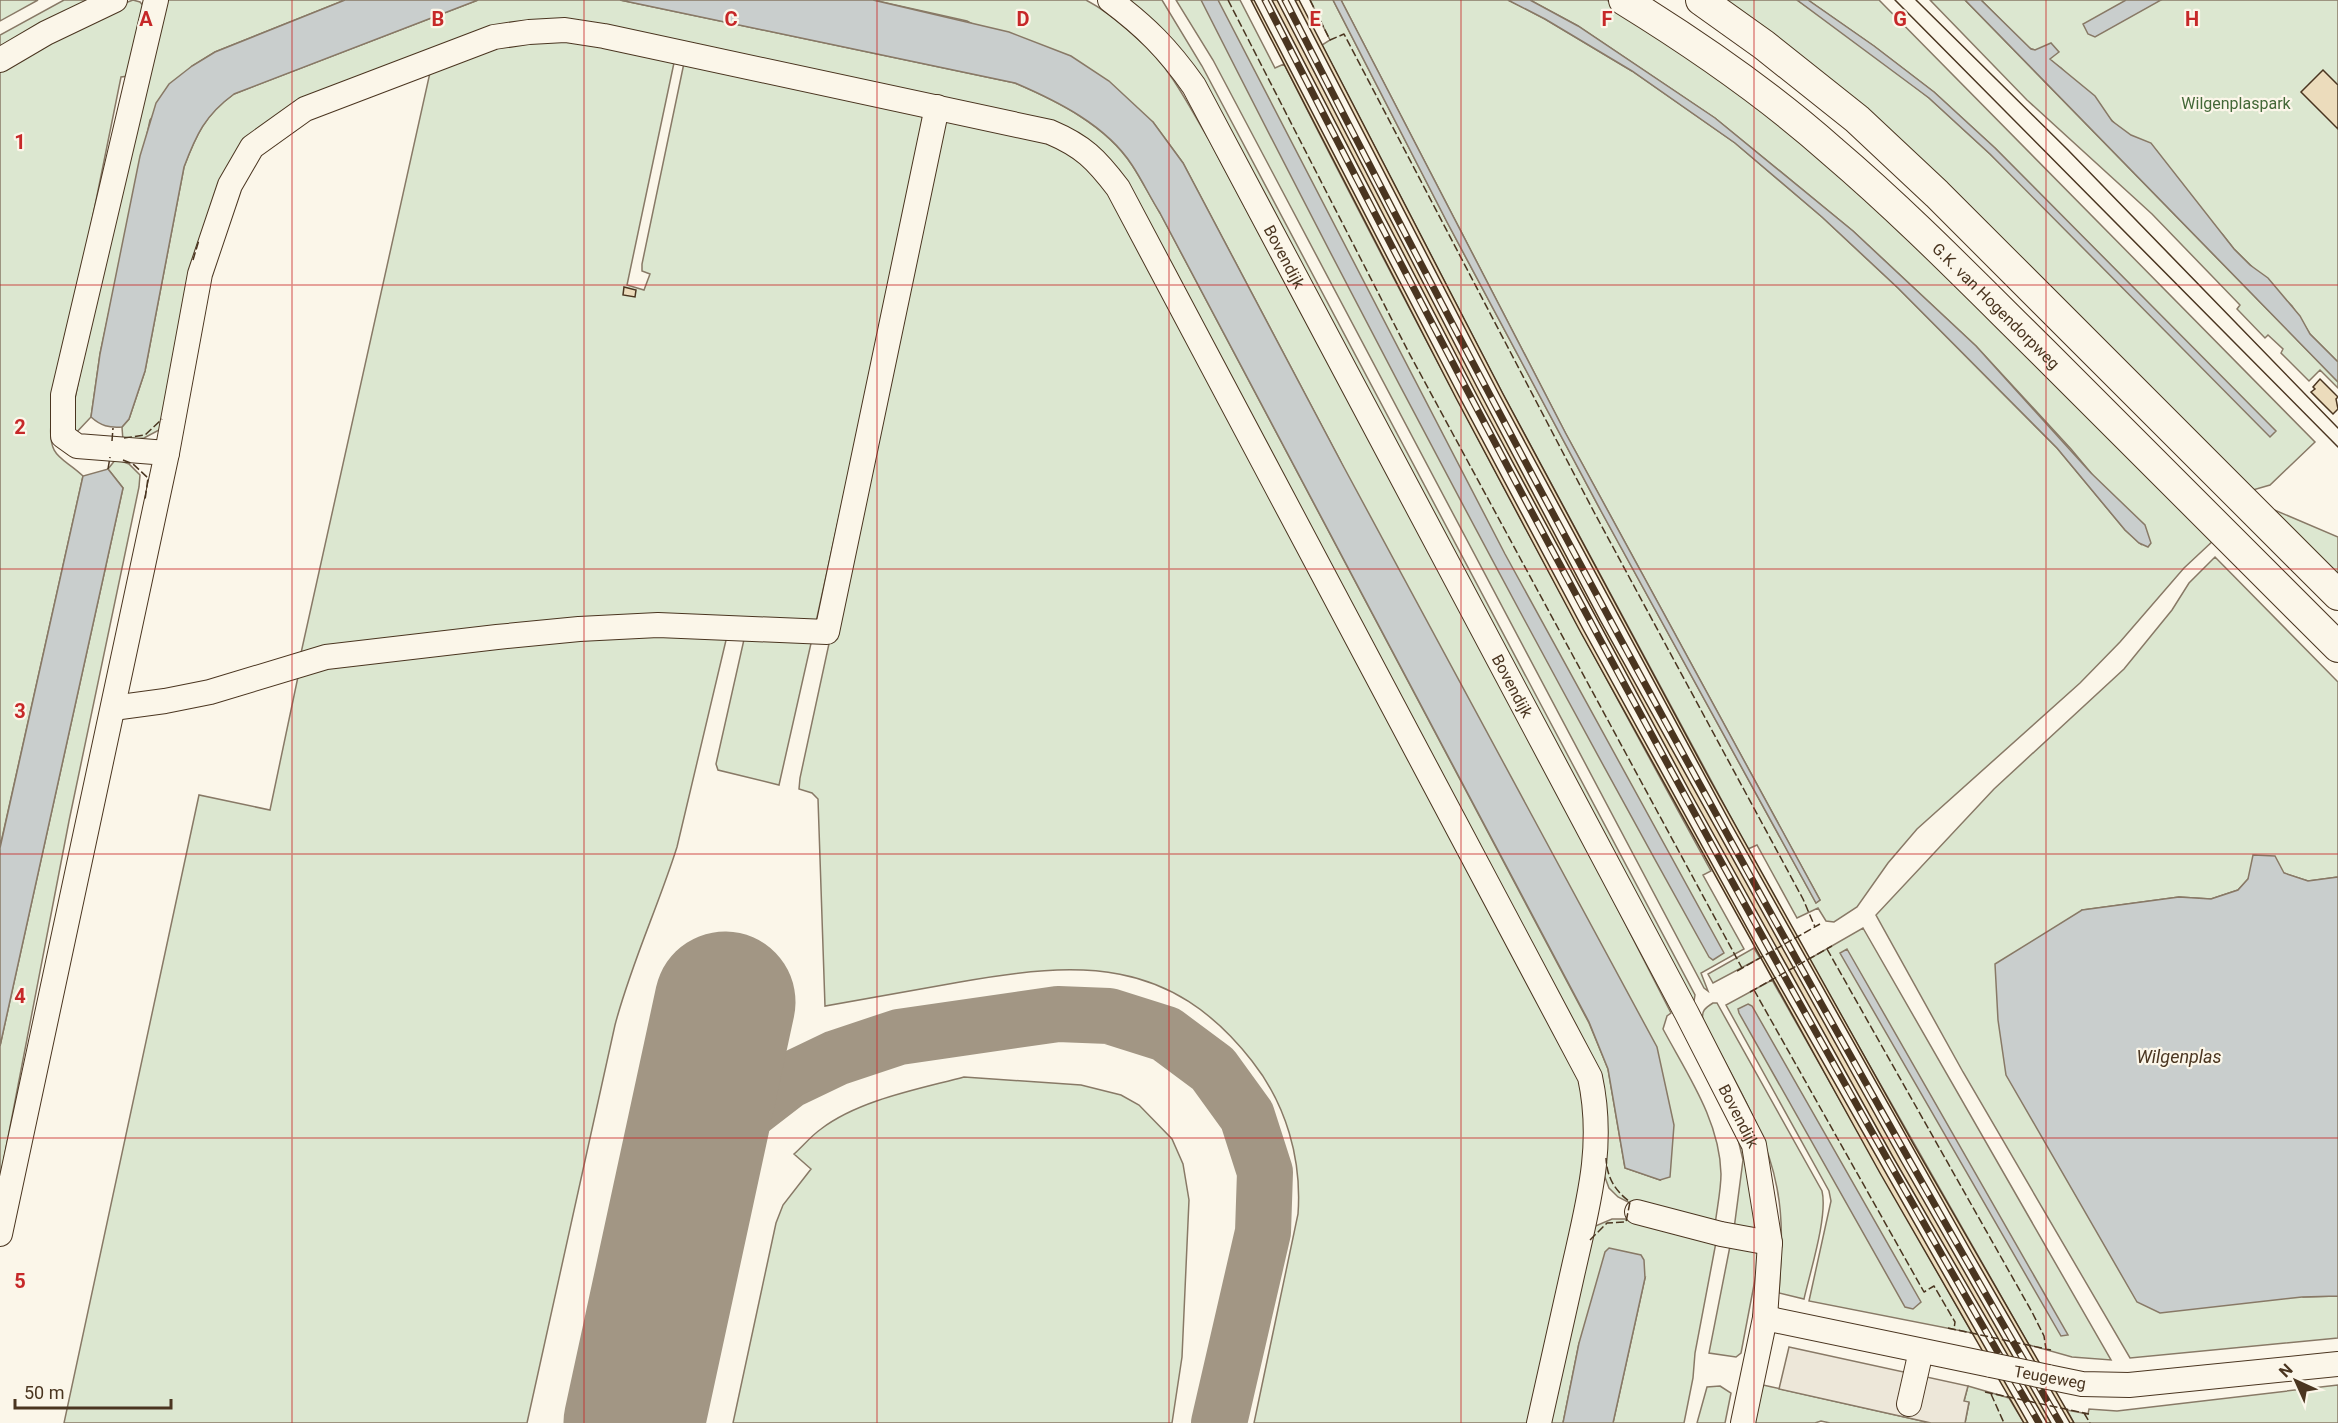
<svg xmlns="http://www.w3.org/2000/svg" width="2338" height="1423" font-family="Roboto,sans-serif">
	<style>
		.green { fill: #dce7d0; stroke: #887966; stroke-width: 1.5 }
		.parking { fill: #ede7d9; stroke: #887966; stroke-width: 1.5 }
		.water { fill: #c9cecd; stroke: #887966; stroke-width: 1.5 }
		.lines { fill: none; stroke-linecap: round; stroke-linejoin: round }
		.taxiway { stroke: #a29684; stroke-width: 56 }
		.runway { stroke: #a29684; stroke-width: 141 }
		.building { fill: #ecdcbc; stroke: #4a3520; stroke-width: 1.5 }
		.minor-casing { stroke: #4a3520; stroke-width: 26 }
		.major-casing { stroke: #4a3520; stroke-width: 32 }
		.minor { stroke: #fbf6e9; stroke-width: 24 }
		.major { stroke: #fbf6e9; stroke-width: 30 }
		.tram { stroke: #4a3520; stroke-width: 1.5 }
		.rail-casing { stroke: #4a3520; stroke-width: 7 }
		.rail { stroke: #fbf6e9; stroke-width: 4.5; stroke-dasharray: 14; stroke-linecap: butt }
		.minor-bridge-casing { stroke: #4a3520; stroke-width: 26; stroke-linecap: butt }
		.minor-bridge { stroke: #fbf6e9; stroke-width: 24 }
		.fence { stroke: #4a3520; stroke-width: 1.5; stroke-dasharray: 8 3; stroke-linecap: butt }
		.grid { fill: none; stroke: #c62828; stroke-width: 1.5; stroke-opacity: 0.55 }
		.labels { text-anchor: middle; stroke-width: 4.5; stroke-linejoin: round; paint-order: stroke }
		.park-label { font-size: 16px; fill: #436837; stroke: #fbf6e9 }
		.street-label { font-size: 16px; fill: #4a3520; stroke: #fbf6e9 }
		.water-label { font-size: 18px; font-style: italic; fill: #4a3520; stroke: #fbf6e9 }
		.grid-label { font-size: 20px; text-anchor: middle; font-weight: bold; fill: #c62828; stroke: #fbf6e9; stroke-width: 4.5; stroke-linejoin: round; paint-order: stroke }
	</style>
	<rect width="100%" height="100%" fill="#fbf6e9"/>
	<!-- green -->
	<path class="green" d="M0,0h38l-38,21z
		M64,0h35l-99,51v-16z
		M133,0l7,2 5,6 -8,67 -16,2 -70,346c-3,36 11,33 32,53l-83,371v-781l112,-58z
		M166,0h179l-130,52 -23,14 -42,54 -50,234 -9,63 -18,19v-27l17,-87z
		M478,0h142l395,83c42,18 91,42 117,82 10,15 18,32 28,48l429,810 19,46 17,99 35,12 -320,-720 -157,-297 -30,-41 -186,-101 -94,-21h213c29,15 68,51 86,78 13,19 24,40 36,60l378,709 85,166 -4,3 -4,13c24,45 57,92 58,145 0,16 -4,34 -6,51l-79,-19 -18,-9 -9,-9 -9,-24 4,-39 -512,-979 -501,-117 -110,5 -239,118 -81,277 -17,9 -21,3 -1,-14 7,-8 16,-48 39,-204c12,-32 21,-52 50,-73z
		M1129,0h33l40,66 493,929 -1,6h-3l-486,-919z
		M1176,0h64l35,68 9,-4c137,272 281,540 427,807l-8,4 41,74 -43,24 7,18 -4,-3 -491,-928z
		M1310,0h23l114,222 154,289 215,392 4,-3 -254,-466 -225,-434h167l37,19 87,52 103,72 87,74 76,71 159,160 68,82 17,15 -51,-72 -20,-24 -95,-103 -123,-115 -138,-113 -137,-92 -48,-26h77l89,58 148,117 371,364 -31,29 -64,74 -40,41 -163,146 -29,34 -31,44 -23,15 -8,-1 -8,-13 -21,10 -40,-73 -9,4 -245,-455 -181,-349 8,-5z
		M1716,0h81l74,52 58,46 61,56 285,277 -280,-283 -61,-56 -60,-46 -66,-46h71l436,442 -45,43 -17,5z
		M1930,0h35l373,382v6l-18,-18 -11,11 -28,-28 2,-4 -15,-14 -3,3 -28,-29 3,-4 -88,-91 -125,-114z
		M1981,0h357v362l-28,-28 -18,-28 -58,-57 -11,-14 -162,-167 -26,-18 -6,-2z
		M548,37l127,21 -48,227 17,5 6,-16 -8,-3v-7l42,-201 243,53 -111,506 -517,40 132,-594 58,-22z
		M942,120c41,8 123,19 151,50 13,13 22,30 33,44l453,858 12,68 -63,283h-274l44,-209c4,-55 -12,-110 -46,-153 -82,-105 -173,-100 -292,-79 -45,8 -90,16 -135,24l-7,-207 -6,-6 -13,-4 1,-11z
		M116,459l13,5 11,11 -1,12 -70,334 -69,358v-133l123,-558 -15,-19z
		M2272,509l66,28v39z
		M2215,557l123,125v195l-30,4 -24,-8 -36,6 -10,11 -27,9 -32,-2 -97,13 221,387 35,-1v42l-208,20 -167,-286 -87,-157 118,-126 130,-120 48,-59 17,-27z
		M592,635l135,1 -50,211c-19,60 -46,117 -62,178l-88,398h-463l135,-628 71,15 29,-138z
		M745,635l67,4 -33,146 -61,-15 -2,-6z
		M1863,928l248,432 -39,-3 -43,-12 -220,-386z
		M1754,948l6,10 -47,25 -5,-9z
		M1772,980l200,353 -163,-32 22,-100 -2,-10 -103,-186z
		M1713,1003h4l105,188c6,25 -12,81 -18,108l-25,-6c2,-35 5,-70 -2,-105 -11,-60 -47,-114 -74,-168 -2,-9 2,-12 10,-17z
		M964,1077l117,8 40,10 18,10 33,34 11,25 6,36 -7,157 -10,66h-439l43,-200 7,-18 28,-36 -17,-15c9,-8 17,-18 27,-25 38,-29 98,-40 143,-52z
		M1737,1135l11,13 14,88 -28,-7 9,-69z
		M1612,1219h27l78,18 -22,116 -2,25 -9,45h-71l32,-145 -66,65 -16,80h-18l48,-196z
		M1731,1241l30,7 -20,105 -5,4 -27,-4z
		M1763,1385l168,38h-101l-9,-2 -6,2h-61z
		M2338,1385v38h-264l-7,-13 21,4 1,-5 28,2z
		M1720,1386l11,7 -6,30h-28l10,-36z
		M1968,1386l41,12 15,25h-59l4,-20 -5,-2z"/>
	<!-- parking -->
	<path class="parking" d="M1789,1347l179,39 -4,15 5,1 -4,21h-34l-152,-34z"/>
	<!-- water -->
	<path class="water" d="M345,0h133l-244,94c-29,21 -38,41 -50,73l-39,204 -16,48 -7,8c-13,1 -21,-1 -31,-10l9,-63 40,-198 16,-53 13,-19 23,-18 23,-14z
		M620,0h253l136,32 62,24 38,25 44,41 30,41 157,297 317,587 17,78 -4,52 -10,3 -35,-12 -17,-99 -19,-47 -429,-809c-10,-16 -18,-33 -28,-48 -26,-40 -75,-64 -117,-82z
		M1201,0h17l287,554 219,399 -11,7 -4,-3c-176,-316 -345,-635 -508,-957z
		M1333,0h8l225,434 254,466 -4,3 -215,-392 -154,-289z
		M1508,0h22l48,26 137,92 138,113 123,115 115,127 54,52 6,18 -3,4 -9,-4 -14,-13 -68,-82 -159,-160 -76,-71 -87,-74 -103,-72 -87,-52z
		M1797,0h11l66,46 60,46 61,56 281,283 -6,6 -280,-283 -61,-56z
		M1965,0h16l50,49 4,1 16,-7 8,9 -9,7 45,37 17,25 19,14 20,8 83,106 16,16 18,13 32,38 10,18 28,28v20z
		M2126,0h35l-66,37 -7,-3 -5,-10z
		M108,469l15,19 -123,558v-198l83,-372z
		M2253,855l22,1 9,17 24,8 30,-4v419l-36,1 -142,16 -23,-11 -131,-227 -8,-55 -3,-56 87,-54 97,-13 32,2 27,-9 10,-11z
		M1847,949l221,386 -7,1 -221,-383z
		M1748,1004l4,2 169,296 -8,7 -8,-2 -166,-294 -1,-4z
		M1609,1248l32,7 3,5 1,18 -32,145h-50l16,-80 26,-91z"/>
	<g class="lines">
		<!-- taxiway -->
		<path class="taxiway" d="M670,1257l40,-93 34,-49 44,-34 48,-23 63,-21 159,-23 51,2 57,18 47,35 34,47 18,56 -2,60 -44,191"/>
		<!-- runway -->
		<path class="runway" d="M634,1423l91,-421"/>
	</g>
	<!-- building -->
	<path class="building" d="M1251,0h3l205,396 124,233 174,317 271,477h-4l-144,-250 -300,-542 -124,-233z
		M1272,0h5l200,387 123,233 301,541 150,262h-4l-154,-266 -204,-367 -207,-385z
		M1295,0h4l204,394 206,384 205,367 160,278h-4l-98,-170 -241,-429 -231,-428z
		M2323,70l15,15v44l-37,-37z
		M624,287l12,3 -1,7 -12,-2z
		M2320,379l18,18 -2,2 2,10 -5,5 -22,-22 4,-3 -2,-2z"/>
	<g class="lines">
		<!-- minor casing -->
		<g class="minor-casing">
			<g id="minor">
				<path id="s1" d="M1110,0c36,27 58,49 84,86l492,926 68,133 16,98 -5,75 -22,105"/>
				<path d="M0,60l46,-27 69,-33"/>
				<path d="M167,453l33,-179 30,-89 22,-38 53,-38 189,-72 35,-5 36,-2 39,6 446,96c33,14 46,27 68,56l472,889c15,69 -2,127 -17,194 -11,51 -23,101 -34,152"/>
				<path d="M113,708l52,-7 45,-9 116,-35 171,-20 82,-8 79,-4 169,7 110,-525"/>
				<path d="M1637,1212l84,22 49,9"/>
				<path d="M0,1234l167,-781 -90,-7 -14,-10v-41l93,-395"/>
				<path d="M1765,1318l226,47"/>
				<path d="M2048,1377l34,7 47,1 209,-21"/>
				<path d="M1909,1404l12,-53"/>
			</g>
		</g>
		<!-- major casing -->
		<g class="major-casing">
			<g id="major">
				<path id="s2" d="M1624,0c73,45 144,94 208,151 74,63 142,133 211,201 99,98 197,197 295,295"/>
				<path d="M1701,0l63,45 93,74 80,75 401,401"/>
			</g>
		</g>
		<!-- minor -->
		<use href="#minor" class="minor"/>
		<!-- major -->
		<use href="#major" class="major"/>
		<!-- tram -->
		<path class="tram" d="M1895,0l443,447
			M1916,0l152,150 270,278"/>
		<!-- rail casing -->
		<g class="rail-casing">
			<path id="rail" d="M1265,0c245,481 502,956 774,1423
				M1285,0c245,482 504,955 775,1423"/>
		</g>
		<!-- rail -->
		<use href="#rail" class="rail"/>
		<!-- minor-bridge casing -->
		<g class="minor-bridge-casing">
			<path id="minor-bridge" d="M1991,1365l57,12"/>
		</g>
		<!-- minor-bridge -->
		<use href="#minor-bridge" class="minor-bridge"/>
		<!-- fence -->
		<path class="fence" d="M1228,0l180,351 334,617
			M1310,0l20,40 14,-6 250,478 209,387 12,28
			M193,260l6,-20
			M124,438l21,-3 17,-16
			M112,441l1,-13
			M123,460l10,4 15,14 -3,22
			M108,469l2,-12
			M1827,949l205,363 12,24 2,13
			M1737,971l83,-47
			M1754,990l170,302 10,-6 21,36 -1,7
			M1750,992l82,-46
			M1590,1240l17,-17 19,-1 4,-20c-16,-12 -23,-25 -24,-44
			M1948,1328l103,22
			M1985,1392l104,22
			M1991,1394l13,29
			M2084,1413l6,10"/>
	</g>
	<!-- grid -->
	<path class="grid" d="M292,0v1423M584,0v1423M877,0v1423M1169,0v1423M1461,0v1423M1754,0v1423M2046,0v1423M0,285h2338M0,569h2338M0,854h2338M0,1138h2338"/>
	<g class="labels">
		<!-- park labels -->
		<g class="park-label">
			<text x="2236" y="109">Wilgenplaspark</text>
		</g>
		<!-- street labels -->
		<g class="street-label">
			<text dy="6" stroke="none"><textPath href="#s1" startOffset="314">Bovendijk</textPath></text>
			<text dy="6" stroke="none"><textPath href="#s2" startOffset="483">G.K. van Hogendorpweg</textPath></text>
			<text dy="6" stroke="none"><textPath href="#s1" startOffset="800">Bovendijk</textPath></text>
			<text dy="6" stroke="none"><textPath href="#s1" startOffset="1286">Bovendijk</textPath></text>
			<text transform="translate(2050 1377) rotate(10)" y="6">Teugeweg</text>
		</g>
		<!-- water labels -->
		<g class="water-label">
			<text x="2179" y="1063">Wilgenplas</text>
		</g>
	</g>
	<g class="grid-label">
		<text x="146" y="26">A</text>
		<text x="438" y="26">B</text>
		<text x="731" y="26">C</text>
		<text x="1023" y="26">D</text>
		<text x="1315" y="26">E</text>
		<text x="1607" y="26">F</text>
		<text x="1900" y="26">G</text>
		<text x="2192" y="26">H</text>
		<text x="20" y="149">1</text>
		<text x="20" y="434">2</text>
		<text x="20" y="718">3</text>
		<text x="20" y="1003">4</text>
		<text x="20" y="1288">5</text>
	</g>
	<!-- north arrow -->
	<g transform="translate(2296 1381) rotate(315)" stroke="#fbf6e9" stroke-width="4.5" paint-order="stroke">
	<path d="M0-4.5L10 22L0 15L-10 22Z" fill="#4a3520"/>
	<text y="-9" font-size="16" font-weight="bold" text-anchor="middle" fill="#4a3520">N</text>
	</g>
	<!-- scale -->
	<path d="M15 1399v9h156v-9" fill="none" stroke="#4a3520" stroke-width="3"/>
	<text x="24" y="1399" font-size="18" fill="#4a3520" stroke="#fbf6e9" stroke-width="4.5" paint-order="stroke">50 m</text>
</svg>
